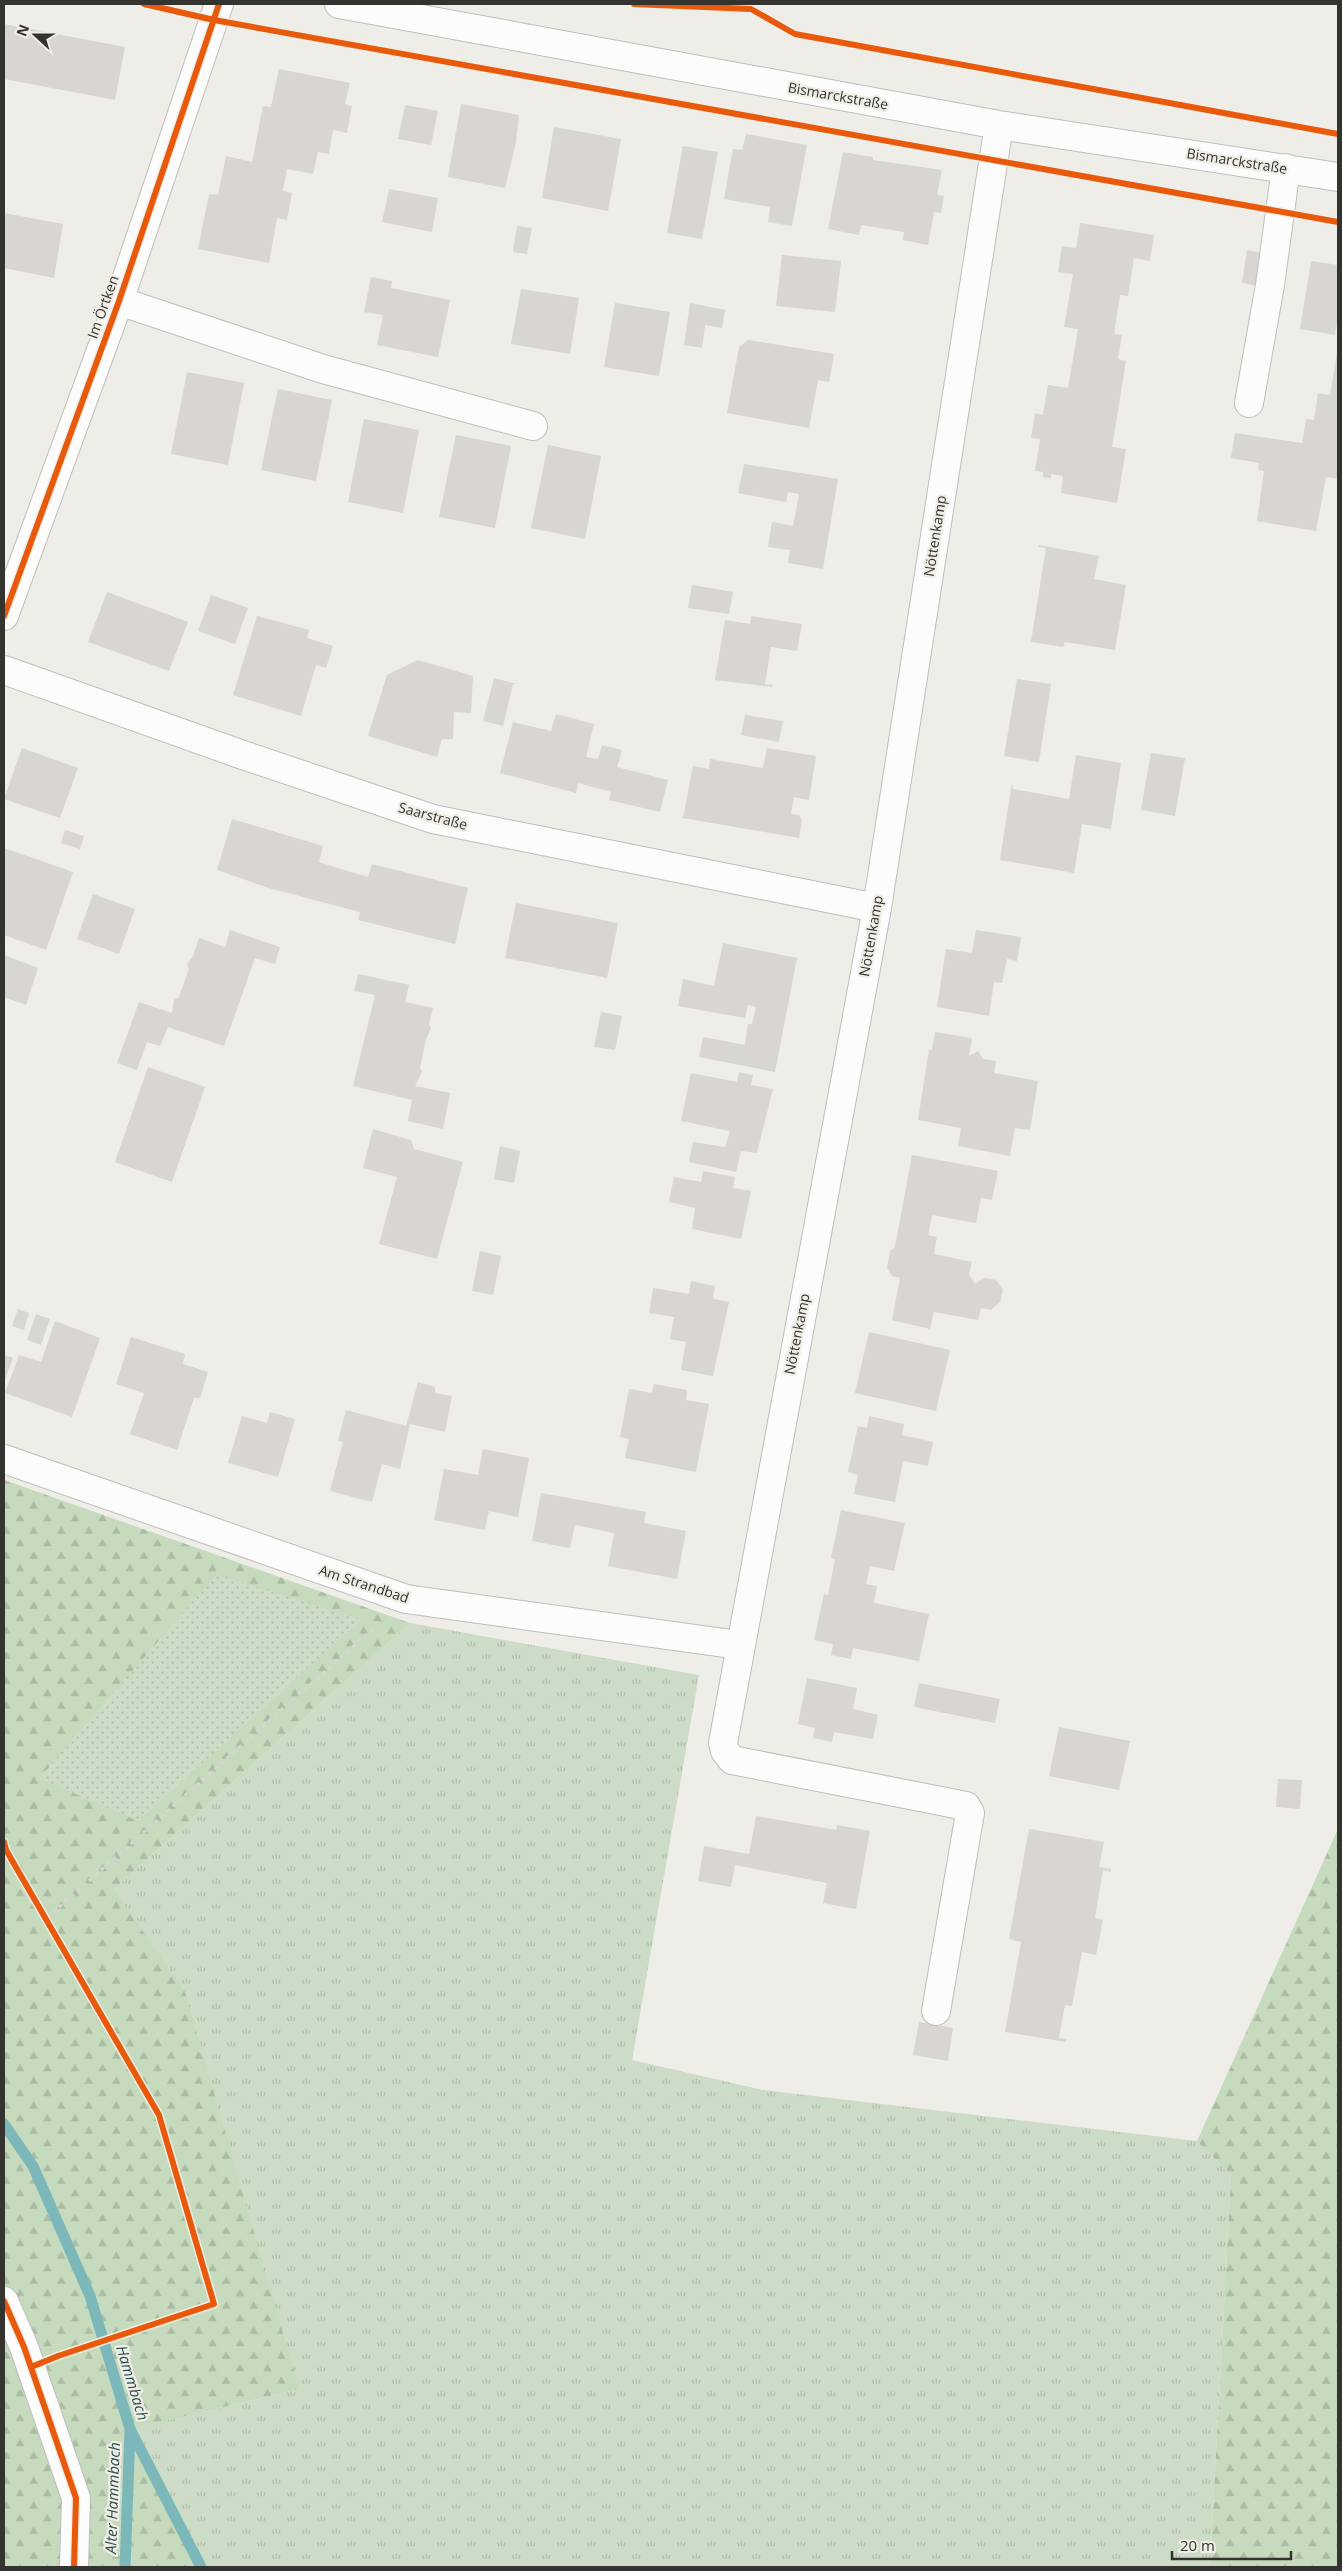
<svg xmlns="http://www.w3.org/2000/svg" width="1342" height="2571" font-family="'Open Sans',sans-serif">
	<style>
		.grass { fill: url(#grass-tufts) }
		.forest { fill: url(#forest-firs) }
		.park { fill: url(#park-dots) }
		.lines { fill: none; stroke-linecap: round; stroke-linejoin: round }
		.stream { stroke: #7cb8ba; stroke-width: 11 }
		.building { fill: #d8d5d3 }
		.minor-casing { stroke: #bfbebb; stroke-width: 30 }
		.path { stroke: #d5d5d4; stroke-width: 3; stroke-dasharray: 4 4; stroke-linecap: butt }
		.minor { stroke: #fcfcfc; stroke-width: 28 }
		.cycleway-casing { stroke: #f0eee6; stroke-width: 9 }
		.cycleway { stroke: #e8590c; stroke-width: 6 }
		.labels { text-anchor: middle; stroke-width: 4.5; stroke-linejoin: round; paint-order: stroke }
		.street-label { font-size: 14px; fill: #343330; stroke: #f0eee6 }
		.water-label { font-size: 15px; font-style: italic; fill: #254d4f; stroke: #f0eee6 }
	</style>
	<defs>
		<pattern id="grass-tufts" width="24" height="20" patternUnits="userSpaceOnUse" patternTransform="scale(1.25)"><rect width="24" height="20" fill="#cddcc6"/><path d="M3 7l-1-3M5 7V3M7 7l1-3M15 17l-1-3M17 17v-4M19 17l1-3" fill="none" stroke="#b1bdaa"/></pattern>
		<pattern id="forest-firs" width="22" height="20" patternUnits="userSpaceOnUse" patternTransform="scale(1.25)"><rect width="22" height="20" fill="#c6dbbd"/><path d="M5 1l3.5 6h-7zM16 11l3.5 6h-7z" fill="#abbca3"/></pattern>
		<pattern id="park-dots" width="8" height="8" patternUnits="userSpaceOnUse" patternTransform="scale(1.25)"><rect width="8" height="8" fill="#cddcc6"/><path d="M2 2h.1M6 6h.1" fill="none" stroke="#b1bdaa" stroke-width="1.8" stroke-linecap="round"/></pattern>
	</defs>
	<rect width="100%" height="100%" fill="#eeede8"/>
	<!-- grass -->
	<path class="grass" d="M410,1623l289,52 -67,385 131,30 434,51 34,34 -21,392h-1009l-71,-138 169,-40 -185,-500z"/>
	<!-- forest -->
	<path class="forest" d="M4,1480l406,143 -296,266 71,103 114,397 -168,40 70,138h-197z
		M1338,1829v738h-128l21,-392 -34,-34z"/>
	<!-- park -->
	<path class="park" d="M216,1575l146,44 -224,202 -99,-43z"/>
	<g class="lines">
		<!-- stream -->
		<path class="stream" d="M4,2124l29,42 57,130 40,133 71,138
			M125,2567l5,-136"/>
	</g>
	<!-- building -->
	<path class="building" d="M4,24l121,23 -10,53 -111,-21z
		M279,69l71,14 -5,21 7,2 -5,27 -14,-3 -4,24 -11,-2 -5,22 -26,-5 -4,22 9,2 -5,27 -10,-2 -8,45 -71,-14 11,-55 9,1 8,-39 26,6 11,-56 8,1z
		M461,104l58,11 -3,27 -11,46 -57,-11z
		M405,105l33,6 -7,34 -33,-6z
		M554,127l67,12 -13,72 -66,-13z
		M746,134l61,11 -15,81 -24,-4 2,-15 -46,-8 9,-50 9,1z
		M683,146l35,6 -16,87 -35,-6z
		M843,152l30,5v3l69,10 -5,25 7,1 -3,17 -7,-1 -6,33 -25,-5 1,-8 -43,-7 -2,10 -31,-6z
		M389,189l49,9 -6,34 -50,-10z
		M4,213l59,11 -9,54 -50,-10z
		M1080,223l74,12 -4,26 -16,-3 -6,38 -8,-1 -6,39 8,1 -4,24 8,2 -14,86 14,2 -9,54 -56,-10 2,-17 -12,-2v4l-8,-1v-5l-8,-1 5,-32 -9,-1 4,-25 8,2 5,-30 20,3 10,-59 -14,-2 9,-53 -15,-2 4,-26 14,2z
		M517,226l15,2 -5,26 -14,-2z
		M1247,250l17,3 -5,33 -17,-3z
		M782,255l59,6 -6,51 -59,-6z
		M1311,261l27,4v51l-3,19 -35,-6z
		M371,277l21,4 -1,7 59,12 -12,57 -61,-12 6,-30 -19,-3z
		M521,289l58,9 -9,56 -59,-10z
		M615,303l55,9 -11,64 -55,-9z
		M690,303l35,7 -3,18 -17,-3 -3,23 -18,-3z
		M748,340l86,14 -5,28 -11,-2 -9,48 -82,-15 12,-66z
		M1337,352l1,127 -12,-2 -10,54 -59,-10 7,-50 -6,-1 1,-7 -28,-5 4,-25 67,10 4,-24 8,1 4,-27 12,2z
		M187,372l57,11 -16,82 -57,-11z
		M278,389l54,11 -16,81 -55,-11z
		M364,419l55,11 -16,83 -55,-11z
		M456,435l55,11 -16,82 -56,-11z
		M548,445l53,11 -16,83 -54,-11z
		M744,464l94,15 -15,90 -35,-6 2,-13 -22,-3 4,-25 21,4 6,-32 -11,-2 -2,10 -48,-9z
		M1039,545l60,11 -5,23 32,6 -11,65 -50,-8 -2,5 -32,-5 15,-94 -8,-1z
		M692,585l41,7 -4,22 -41,-6z
		M107,592l81,30 -19,49 -81,-29z
		M211,595l37,13 -13,36 -37,-13z
		M257,616l52,14 -2,8 26,8 -7,22 -10,-3 -15,51 -68,-21z
		M751,616l51,8 -5,27 -26,-4 -6,37 8,1 -1,2 -57,-7 10,-60 25,4z
		M418,660l55,16 -2,37 -17,-1 -1,27h-11l-5,18 -69,-21 19,-61z
		M494,678l23,6h-4l-10,42 -20,-5z
		M1017,679l34,5 -12,78 -35,-6z
		M556,714l38,10 -8,33 12,2 4,-14 20,5 -5,17 51,13 -8,32 -51,-12 2,-8 -33,-9 -2,10 -76,-20 13,-51 38,9z
		M745,715l38,6 -4,21 -38,-7z
		M22,748l56,20 -18,50 -56,-19z
		M767,748l49,8 -7,44 -15,-3 -3,17 8,1 3,5 -3,18 -116,-20 10,-52 16,3 1,-10 53,9z
		M1151,753l34,5 -10,58 -34,-6z
		M1076,755l45,8 -10,66 -29,-5 -8,49 -74,-13 12,-78 1,7 56,10z
		M232,819l91,27 -4,16 22,7 27,8 4,-13 96,24 -13,56 -97,-24 2,-8 -91,-24 -52,-18z
		M65,830l19,6 -4,13 -19,-6z
		M4,848l69,24 -27,78 -42,-15z
		M93,894l42,15 -16,45 -42,-15z
		M516,903l102,20 -11,55 -102,-20z
		M230,930l50,17 -5,17 -20,-6 -31,88 -56,-19 -8,19 -13,-4 -10,28 -20,-7 22,-61 33,11 2,-13 5,-3 10,-28 -2,-5 6,-8 6,-18 26,9z
		M976,930l45,7 -4,24 -10,-2 -5,24 -8,-1 -5,34 -52,-9 9,-58 26,4z
		M723,943l74,15 -22,114 -76,-15 4,-20 42,8 3,-21h4l4,-17 -8,-2 -3,13 -67,-12 5,-27 31,7z
		M4,955l34,13 -12,37 -22,-8z
		M358,974l51,11 -4,17 28,6 -4,17 2,3 -5,11 -6,29 2,4 -7,14 35,7 -7,36 -35,-8 4,-21 -59,-14 22,-91 -21,-4z
		M601,1012l21,4 -7,34 -21,-3z
		M935,1032l37,6 -3,18 9,-5 5,8 13,2 -2,12 44,8 -8,49 -15,-2 -5,28 -52,-10 3,-18 -43,-8 11,-70h3z
		M148,1067l57,20 -33,95 -57,-20z
		M739,1072l14,3 -2,10 22,4 -16,64 -16,-2 -5,21 -47,-10 4,-20 32,5 5,-16 -49,-10 10,-48 46,9z
		M373,1129l38,11 3,9 49,13 -26,97 -58,-15 18,-67 -34,-9z
		M500,1146l20,5 -6,32 -20,-4z
		M912,1155l86,16 -6,29 -11,-2 -5,25 -44,-8 -4,20 9,2 -3,17 38,8 -3,12 6,10 9,-6 12,2 7,10 -3,12 -9,8 -10,-2 -3,12 -44,-8 -4,17 -38,-9 8,-42 -8,-2 -5,-8 3,-17 5,-4z
		M703,1171l32,6 -2,11 18,3 -10,48 -49,-10 3,-21 -26,-6 5,-25 27,5z
		M480,1251l21,5 -8,39 -21,-4z
		M691,1281l24,5 -2,13 16,3 -16,74 -32,-6 5,-28 -16,-3 4,-22 -25,-4 4,-25 36,6z
		M18,1309l11,4 -5,17 -12,-4z
		M36,1314l14,5 -9,26 -14,-5z
		M55,1321l45,17 -28,79 -67,-24 14,-38 22,7z
		M869,1332l81,18 -14,61 -81,-18z
		M131,1337l54,17 -2,10 25,8 -8,26h-6l-17,52 -47,-16 14,-41 -28,-9z
		M4,1355l9,3 -9,24z
		M418,1382l17,5v6l17,3 -7,36 -35,-8 -10,45 -18,-5 -10,38 -42,-11 13,-49 -5,-1 8,-31 60,16z
		M654,1384l33,6 -1,10 23,4 -13,68 -71,-14 4,-19 -9,-2 9,-48 23,4z
		M270,1412l25,7 -17,58 -50,-14 14,-47 25,7z
		M869,1416l35,8 -2,11 31,7 -5,24 -25,-5 -8,41 -41,-8 4,-19 -10,-3 10,-46 9,2z
		M483,1449l46,9 -11,59 -29,-6 -4,19 -51,-10 10,-51 34,6z
		M541,1493l105,19 -2,11 42,8 -9,48 -69,-13 6,-33 -39,-8 -5,23 -38,-7z
		M841,1510l64,13 -11,48 -24,-5 -4,18 11,2 -3,17 55,11 -10,47 -66,-13 -2,11 -20,-4 2,-11 -19,-4 10,-46 4,1 7,-36 -4,-1z
		M807,1678l50,10 -4,21 25,6 -5,24 -39,-7 -2,10 -19,-4 2,-10 -17,-4z
		M919,1683l81,16 -5,24 -81,-16z
		M1059,1727l71,14 -11,49 -70,-14z
		M1278,1779l24,1 -2,29 -24,-2z
		M756,1816l80,14 1,-5 33,6 -14,78 -33,-6 4,-20 -92,-18 -4,22 -33,-6 6,-35 45,8z
		M1029,1829l75,13 -5,25 12,2v3l-8,-2 -8,48 8,2 -7,35 -14,-3 -10,54 -7,-1 -6,33 7,1v3l-61,-10 16,-90 -12,-3z
		M919,2022l34,6 -5,33 -35,-6z"/>
	<g class="lines">
		<!-- minor casing -->
		<g class="minor-casing">
			<path id="minor" d="M339,4l660,121 339,52
				M119,301l204,68 210,57
				M1249,403l21,-118 16,-117
				M4,616l115,-315 100,-297
				M4,670l236,84 193,65 444,89
				M4,1459l402,140 333,46
				M936,2011l34,-198 -4,-7 -234,-46 -7,-9 -2,-8 154,-835 122,-783
				M4,2301l20,46 52,151 -2,69"/>
		</g>
		<!-- path -->
		<path class="path" d="M4,1842l2,8 153,265 55,189 -151,50
			M47,1918l329,-292"/>
		<!-- minor -->
		<use href="#minor" class="minor"/>
		<!-- cycleway casing -->
		<g class="cycleway-casing">
			<path id="cycleway" d="M144,4l70,16 1124,202
				M634,4l117,5 44,25 543,100
				M4,616l115,-315 100,-297
				M4,1842l2,8 153,265 55,189 -156,52 -27,11
				M4,2301l20,46 52,151 -2,69"/>
		</g>
		<!-- cycleway -->
		<use href="#cycleway" class="cycleway"/>
	</g>
	<g class="labels">
		<!-- street labels -->
		<g class="street-label">
			<text transform="translate(838 96) rotate(10)" y="5">Bismarckstraße</text>
			<text transform="translate(1237 161) rotate(9)" y="5">Bismarckstraße</text>
			<text transform="translate(103 307) rotate(-70)" y="5">Im Örtken</text>
			<text transform="translate(935 536) rotate(-81)" y="5">Nöttenkamp</text>
			<text transform="translate(433 816) rotate(15)" y="5">Saarstraße</text>
			<text transform="translate(871 936) rotate(-80)" y="5">Nöttenkamp</text>
			<text transform="translate(797 1334) rotate(-79)" y="5">Nöttenkamp</text>
			<text transform="translate(364 1584) rotate(18)" y="5">Am Strandbad</text>
		</g>
		<!-- water labels -->
		<g class="water-label">
			<text transform="translate(132 2383) rotate(73)" y="5">Hammbach</text>
			<text transform="translate(113 2498) rotate(-88)" y="5">Alter Hammbach</text>
		</g>
	</g>
	<!-- border -->
	<rect width="1342" height="2571" fill="none" stroke="#343330" stroke-width="10"/>
	<!-- north arrow -->
	<g transform="translate(35 35) rotate(291)" stroke="#f0eee6" stroke-width="4" paint-order="stroke">
	<path d="M0-4L9 19L0 12L-9 19Z" fill="#343330"/>
	<text y="-8" font-size="14" font-weight="bold" text-anchor="middle" fill="#343330">N</text>
	</g>
	<!-- scale -->
	<path d="M1172 2551v8h119v-8" fill="none" stroke="#343330" stroke-width="2.5"/>
	<text x="1180" y="2551" font-size="15" fill="#343330" stroke="#f0eee6" stroke-width="4" paint-order="stroke">20 m</text>
</svg>
